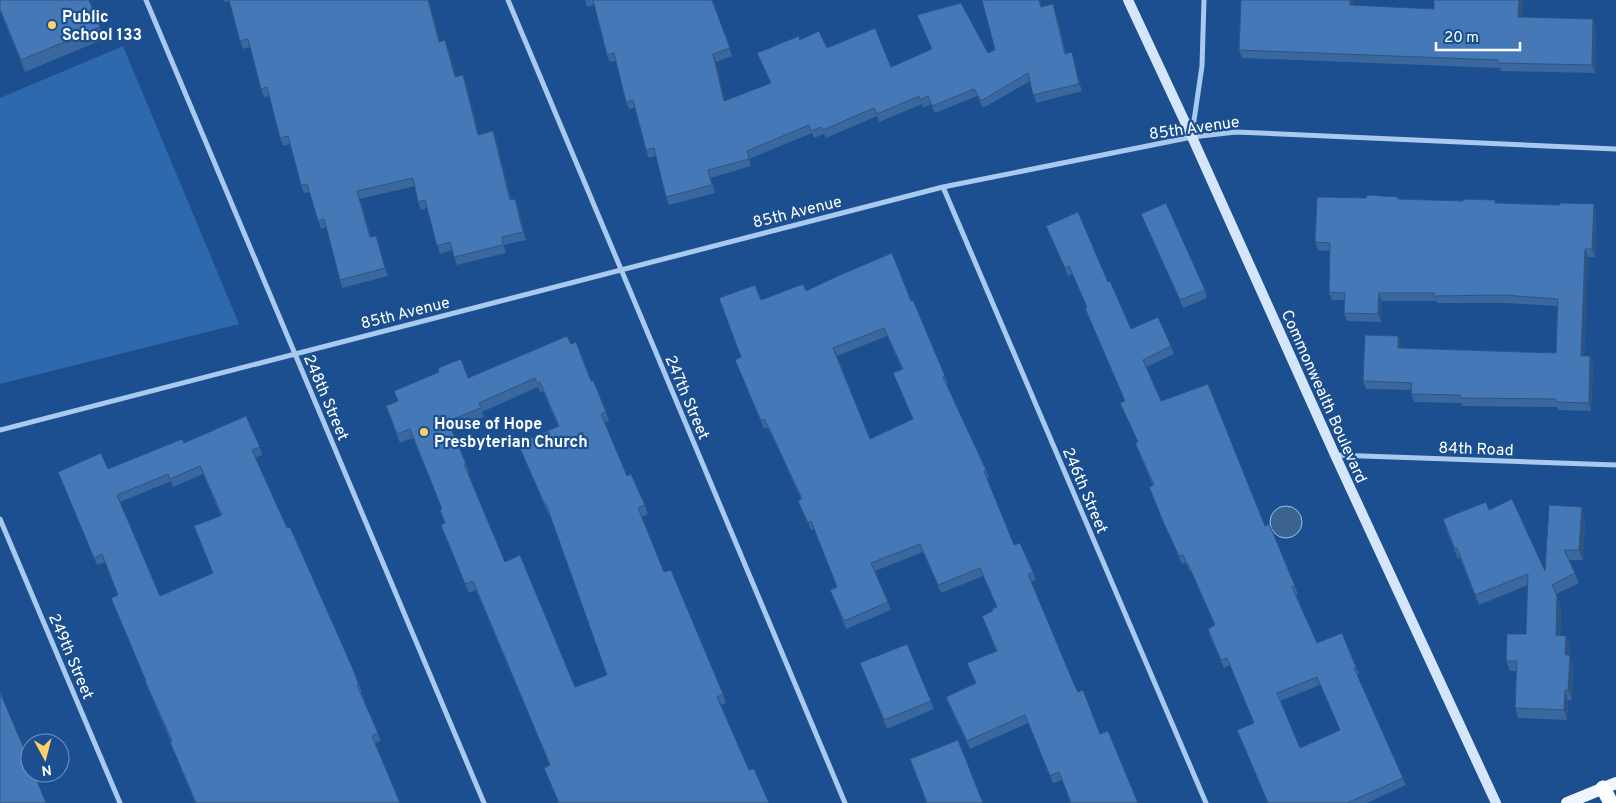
<svg xmlns="http://www.w3.org/2000/svg" width="1616" height="803" font-family="Overpass,sans-serif">
	<style>
		.green { fill: #2e69ad }
		.water { fill: #3c6290; stroke: #9cc4f0 }
		.lines { fill: none; stroke-linecap: round; stroke-linejoin: round }
		.street { stroke: #a9c9ee; stroke-width: 5 }
		.secondary { stroke: #d6e6fa; stroke-width: 10 }
		.primary { stroke: #f0f6ff; stroke-width: 12 }
		.highway { stroke: #fff; stroke-width: 15 }
		.wall { fill: #3a679d; fill-rule: evenodd }
		.shaded-wall { fill: #305480 }
		.building { fill: #4478b7; stroke: #305480; fill-rule: evenodd }
		.poi-dot { fill: #ffd166; stroke: #1b4f8f; stroke-width: 2 }
		.labels { text-anchor: middle; stroke-width: 4.5; stroke-linejoin: round; paint-order: stroke }
		.poi-label { font-size: 16px; font-weight: bold; fill: #fff; stroke: #1b4f8f; text-anchor: start }
		.street-label { font-size: 16px; fill: #fff; stroke: #1b4f8f }
	</style>
	<rect width="100%" height="100%" fill="#1b4f8f"/>
	<!-- green -->
	<path class="green" d="M123,46l116,278 -239,60v-286z"/>
	<!-- water -->
	<path class="water" d="M1270 522a16 16 0 1 1 32 0a16 16 0 1 1-32 0Z"/>
	<g class="lines">
		<!-- street -->
		<path class="street" d="M146,0l338,803
			M508,0l337,803
			M1192,134l10,-68 2,-66
			M943,187l263,616
			M0,430l943,-243 249,-50 44,-5 380,17
			M1335,455l281,10
			M0,519l120,284"/>
		<!-- secondary -->
		<path class="secondary" d="M1128,0l64,137 143,318 161,348"/>
		<!-- primary -->
		<path class="primary" d="M1567,803l49,-20"/>
		<!-- highway -->
		<path class="highway" d="M1603,788l8,15"/>
	</g>
	<!-- wall -->
	<path class="wall" d="M0,0l100,27 4,12 -79,33 -25,-61z
		M223,0h206l11,42 8,6 8,29 10,6 13,52 14,-4 3,8 15,60h4l3,7 8,34 -22,5 2,8 -49,12 -5,-15 -12,4 -13,-46 -6,2 -3,-8 -3,-16 -55,13 11,38 8,7 9,32 -46,12 -2,-8 -14,-53 -5,2 -11,-37 -6,1 -3,-8 -11,-41 -7,2 -3,-8 -11,-42 -5,1 -3,-8 -11,-42 -7,2 -3,-8 -11,-40 -5,1z
		M585,0h127l20,56 -16,6 9,39 45,-18 -13,-30 43,-14 91,28 97,-14 7,-3 -13,-50h58l1,7 12,-3 3,8 10,42 8,6 8,31 -46,12 -6,-22 -47,27 -6,-12 -42,17 -4,-9 -8,4 -1,-4 -43,18 -2,-6 -51,22 -2,-4 -10,4 -2,-5 -63,26 2,7 -40,12 4,15 -46,12 -3,-8 -10,-41 -7,2 -3,-8 -11,-42 -6,1 -3,-7 -10,-41 -6,1 -3,-7 -13,-50 -7,2z
		M1241,0h113l-1,6 81,3v-9h89l-1,17 74,10 -1,46 -94,-2 -1,-3 -258,-10 -3,-8z
		M1398,197l1,2 97,4 64,2 34,-1 2,7 -1,46h-7l-4,99h6l3,8 -2,47 -33,-1 -1,-3 -95,-1 -1,-3 -47,-1 -3,-8 1,-4 -46,-1 -3,-8 35,-45 3,8v4l155,5 1,-47 -50,-3h-70l-1,-2h-54l-1,21 -34,-1 -3,-8 1,-13h-13l-3,-8 1,-41 -12,-1 -3,-8 51,-44z
		M1141,214l64,76 2,8 -24,10z
		M1046,226l62,56 23,47 40,17 3,8 -28,13 15,34 104,125 13,19 20,49 -3,1 22,48 39,24 3,7 -2,1 49,110 -39,18h-99l-31,-73 17,-7 -24,-58 -6,3 -14,-31 -2,-8 7,-3 -24,-55 -1,1 -4,-9 -4,1 -17,-37 -13,-32 1,-9 -18,-43 3,-1 -18,-39 5,-2 -37,-85 -3,-8 2,-1 -15,-33 -4,2zM1320,685l20,45 -40,18 -20,-47z
		M806,291l105,10 34,75 3,8 -1,1 39,85 3,8 -2,1 27,66 19,27 3,8 -5,2 31,198 -9,3 -25,-60 -58,26 -21,-44 -3,-8 30,-13 -9,-21 29,-12 -14,-35 11,-5 4,-4 -14,-31 -42,17 -18,-41 -48,19 16,39 -45,19 -16,-39 7,-3 -23,-58 -3,1 -13,-29 3,-2 -29,-63 -5,-9 -3,2 -29,-69 6,-3 20,-57zM887,336l15,33 -9,4 20,46 -43,20 -33,-83z
		M571,344l20,37 15,31 3,9 -5,2 23,53 18,29 3,9 -6,3 22,55 59,122 3,9 -5,2 28,65 20,33h-210l-15,-35 6,-3 -56,-132 -18,-43 -7,3 -25,-59 -3,-9 4,-2 -5,-13 2,-1 -29,-71 -13,5 -14,-37 82,-28zM538,387l2,5 3,-1 15,35 -40,18 30,70 1,-1 58,162 -32,12 -70,-125 -37,-89h1l-3,-9 -14,-34 32,-13 -2,-5z
		M184,443l76,4 2,8 -7,3 32,70 66,141 9,23 -1,1 20,48 -6,2 25,60h-205l-22,-54 -2,-7 -23,-53 -3,-8h1l-32,-75 -3,-8 7,-3 -13,-33 -8,3 -39,-93 50,-3zM203,474l18,42 -8,57 -53,23 -40,-94 51,-21 2,6z
		M1585,517l-2,43h-14l10,23 -23,11 5,12 -1,30h6l4,10 -1,9 4,10 -1,35h-4l-1,20 -49,-2 -3,-10 1,-37h-6l-4,-10 20,-27 2,-49 -49,20 -19,-47 -2,1 -12,-30 99,42z
		M860,663l71,38 3,8 -47,20z"/>
	<!-- shaded-wall -->
	<path class="shaded-wall" d="M428,0h1l13,50 -3,-8z
		M1350,0h4l-1,14 -3,-9z
		M1519,0h4l-2,25 -3,-8z
		M1053,4l3,8 11,50 -2,-8z
		M1593,19l3,8 -1,46 -3,-8z
		M445,40l3,8 10,37 -3,-8z
		M1072,52l2,8 8,31 -3,-7z
		M713,54l3,8 11,47 -3,-8z
		M463,75l3,8 15,60 -3,-8z
		M493,131l3,8 17,69 -3,-8z
		M357,191l3,8 13,46 -3,-8z
		M515,199l3,7 8,34 -3,-8z
		M1594,204l2,7 -1,46 -3,-8z
		M376,236l3,8 9,32 -3,-8z
		M1585,249l3,8 -4,107 -3,-8z
		M1379,293l3,8 -1,21 -3,-8z
		M1398,336l3,8v11l-3,-7z
		M1590,356l3,8 -2,47 -2,-8z
		M1582,507l3,10 -2,43 -4,-10z
		M1557,596l4,10 -2,39 -3,-10z
		M1566,636l4,10 -1,19 -4,-10z
		M1570,655l3,10 -1,35 -4,-10z
		M1565,690l3,10 -1,20 -3,-10z"/>
	<!-- building -->
	<path class="building" d="M0,0h89l11,27 -79,33 -21,-51z
		M229,0h199l11,42 6,-2 10,37 8,-2 15,60 15,-4 17,69 5,-1 8,33 -21,5 1,8 -49,12 -4,-15 -13,4 -12,-46 -7,2 -5,-24 -56,13 13,46 6,-1 9,32 -45,12 -16,-61 -6,2 -11,-37 -6,1 -13,-49 -8,2 -13,-51 -6,2 -13,-50 -8,2z
		M593,0h119l18,48 -17,6 11,47 47,-18 -14,-30 42,-17 1,4 19,-9 8,17 48,-20 16,39 41,-18 -15,-34 44,-12 27,50 7,-3 -13,-50h57l2,7 12,-3 12,50 7,-2 7,32 -46,11 -5,-22 -47,28 -7,-12 -42,17 -4,-10 -8,4 -1,-4 -42,18 -3,-6 -51,22 -2,-3 -10,4 -2,-6 -62,26 2,8 -41,11 4,15 -46,12 -12,-49 -8,2 -13,-50 -7,2 -12,-49 -7,2z
		M1241,0h109v5l84,4v-9h85l-1,17 75,2 -1,46 -94,-2v-3l-259,-10z
		M1367,195l31,2v2l65,2v-2l32,1v3l65,2v-2l34,1 -2,45h-7l-4,107h9l-1,47 -33,-1v-3l-96,-1v-3l-49,-1 1,-11 -49,-2 2,-46 33,1v12l158,5 2,-54 -54,-4 -70,1v-3h-55l-1,21 -34,-1 1,-20 -16,-1 1,-49 -15,-1 2,-45 49,1z
		M1166,203l39,87 -25,10 -39,-86z
		M1078,212l30,70 2,-1 21,48 27,-12 13,29 -28,14 18,41 47,-17 57,142 4,-2 9,21 17,41 -3,1 25,56 25,-10 14,34 -2,1 49,110 -56,25h-79l-31,-73 17,-7 -27,-65 -6,2 -13,-31 7,-4 -27,-61h-1l-4,-9 -4,1 -17,-37 -13,-32 5,-2 -19,-42 3,-1 -18,-39 5,-2 -40,-93 2,-1 -18,-41 -4,2 -19,-42zM1317,677l23,53 -40,18 -23,-55z
		M892,253l19,48 2,-1 32,76 -2,1 43,93 -2,1 30,74 6,-2 13,29 -5,2 46,110 4,8 5,-2 17,44 8,-3 30,72h-67l-12,-31 -9,4 -25,-61 -58,26 -21,-44 30,-14 -9,-20 30,-12 -15,-35 11,-5 -1,-2 5,-2 -17,-39 -42,17 -18,-41 -49,19 17,39 -44,19 -14,-31 7,-3 -26,-66 -3,2 -10,-22 4,-2 -33,-71 -5,-9 -3,2 -26,-61 6,-3 -22,-59 36,-13 6,15 42,-16 3,7 34,-16zM884,328l19,41 -10,4 20,46 -43,20 -37,-91z
		M567,336l4,8 5,-2 15,39 2,-1 13,32 -5,2 26,62 4,-2 14,31 -7,3 26,64 7,-2 52,124 -6,3 32,73 5,-1 15,34h-210l-15,-35 6,-3 -59,-141 -18,-43 -8,3 -24,-59 4,-2 -5,-13 2,-1 -32,-80 -13,5 -11,-28 12,-5 -4,-10 45,-19 -1,-4 23,-9 7,19zM535,378l2,5 3,-1 19,44 -41,18 27,61 1,-1 61,171 -32,12 -55,-132 -15,7 -41,-98h2l-18,-43 33,-13 -2,-5z
		M246,416l14,31 -8,3 35,78 3,-1 63,142 6,16h-2l21,48 -6,3 28,67h-204l-26,-61 2,-1 -27,-60h1l-35,-83 7,-3 -16,-41 -8,4 -36,-86 43,-19 7,16 74,-30 2,4zM200,466l22,49 -28,11 19,47 -53,23 -43,-101 51,-21 2,5z
		M1512,499l33,72 4,-66 33,2 -3,43h-15l11,23 -23,12 5,11 -1,39 10,1 -1,19h5l-2,35h-3l-1,20 -49,-2 2,-47h-11l1,-27h19l2,-60 -53,21 -18,-47 -2,1 -12,-30 43,-17 3,8z
		M907,644l24,57 -47,19 -24,-57z
		M0,692l30,71v10h4l12,30h-46z
		M958,740l25,63h-56l-17,-44z"/>
	<!-- markers -->
	<g class="poi-dot">
		<circle cx="52" cy="25" r="5"/>
		<circle cx="424" cy="432" r="5"/>
	</g>
	<g class="labels">
		<!-- poi labels -->
		<g class="poi-label">
			<text x="62" y="22">Public<tspan x="62" dy="18">School 133</tspan></text>
			<text x="434" y="429">House of Hope<tspan x="434" dy="18">Presbyterian Church</tspan></text>
		</g>
		<!-- street labels -->
		<g class="street-label">
			<text transform="translate(1194 127) rotate(-8)" y="6">85th Avenue</text>
			<text transform="translate(797 211) rotate(-14)" y="6">85th Avenue</text>
			<text transform="translate(405 312) rotate(-14)" y="6">85th Avenue</text>
			<text transform="translate(1325 396) rotate(66)" y="6">Commonwealth Boulevard</text>
			<text transform="translate(327 397) rotate(67)" y="6">248th Street</text>
			<text transform="translate(688 397) rotate(67)" y="6">247th Street</text>
			<text transform="translate(1476 448) rotate(2)" y="6">84th Road</text>
			<text transform="translate(1086 490) rotate(67)" y="6">246th Street</text>
			<text transform="translate(72 656) rotate(67)" y="6">249th Street</text>
		</g>
	</g>
	<!-- north arrow -->
	<g transform="translate(45 758) rotate(173)"><circle r="24" fill="#1b4f8f" stroke="#7695bc"/>
	<path d="M0-4L9 19L0 12L-9 19Z" fill="#ffd166"/>
	<text y="-8" font-size="14" font-weight="bold" text-anchor="middle" fill="#ffffff">N</text>
	</g>
	<!-- scale -->
	<path d="M1436 42v8h84v-8" fill="none" stroke="#ffffff" stroke-width="2.5"/>
	<text x="1444" y="42" font-size="15" fill="#ffffff" stroke="#1b4f8f" stroke-width="4" paint-order="stroke">20 m</text>
</svg>
